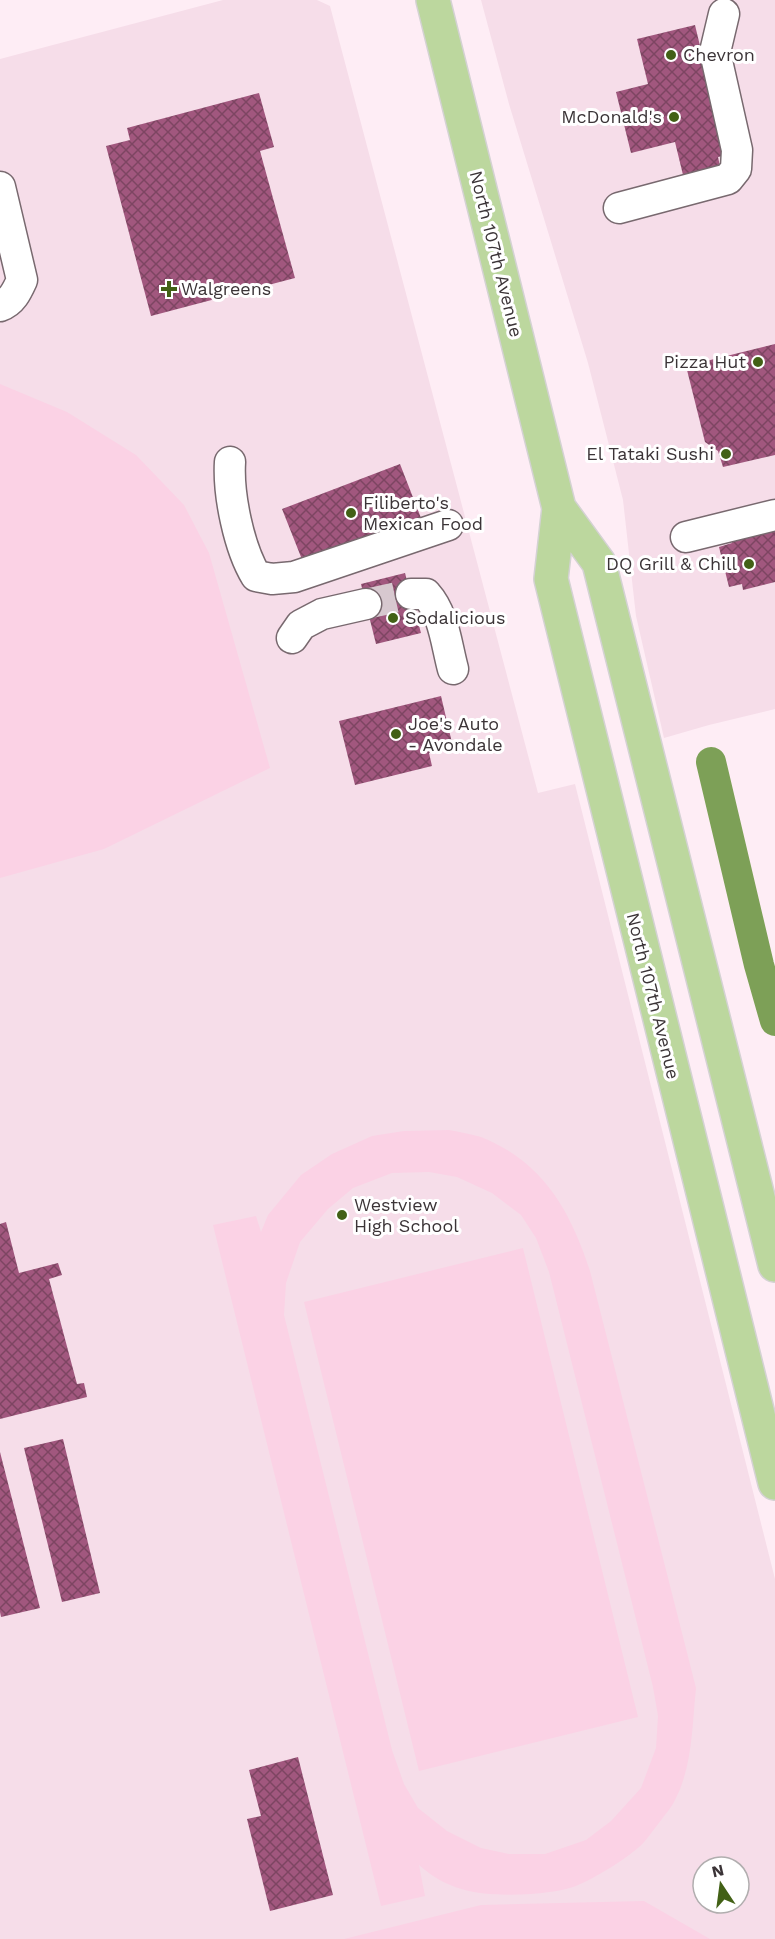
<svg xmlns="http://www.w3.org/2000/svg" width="775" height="1939" font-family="'Work Sans',sans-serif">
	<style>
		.built { fill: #f6dde9; fill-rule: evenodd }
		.green { fill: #fbd2e5; fill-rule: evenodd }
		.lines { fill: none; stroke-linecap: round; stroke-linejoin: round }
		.canal { stroke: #7da057; stroke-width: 30 }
		.building { fill: url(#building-cross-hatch) }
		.minor-tunnel { stroke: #d7c8cf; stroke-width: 30; stroke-dasharray: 30 15; stroke-linecap: butt }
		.minor-casing { stroke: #78696f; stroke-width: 33 }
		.major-casing { stroke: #d4d2d3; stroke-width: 36 }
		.minor { stroke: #fff; stroke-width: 30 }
		.major { stroke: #bcd79e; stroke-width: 33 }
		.poi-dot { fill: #426116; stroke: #fff; stroke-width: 2 }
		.labels { text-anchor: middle; stroke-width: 6; stroke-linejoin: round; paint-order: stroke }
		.poi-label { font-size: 18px; fill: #3b3437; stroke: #fff; text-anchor: start }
		.street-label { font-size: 18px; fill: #3b3437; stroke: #fff }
	</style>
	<defs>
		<pattern id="building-cross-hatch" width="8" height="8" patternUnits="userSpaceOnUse" patternTransform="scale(1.5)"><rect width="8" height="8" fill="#a1577e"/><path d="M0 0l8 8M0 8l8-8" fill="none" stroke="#7d4562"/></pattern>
	</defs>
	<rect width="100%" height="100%" fill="#feedf5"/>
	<!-- built -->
	<path class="built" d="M223,0h94l13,6 208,787 37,-9 200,795v360h-775v-1880zM703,1867h36v36h-36z
		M481,0h294v709l-66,16 -45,13 -28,-122 -13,-116 -35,-137 -79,-259z"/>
	<!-- green -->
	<path class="green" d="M0,384l67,28 69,43 48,50 25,48 61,215 -166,81 -104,29z
		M449,1130c11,2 22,4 32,7 62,25 89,73 109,134l106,417c-4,37 -3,77 -21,112 -3,7 -9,13 -13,19 -6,7 -11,15 -17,22 -13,15 -50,37 -69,45 -14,5 -31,7 -45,8 -42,2 -79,1 -112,-29l6,31 -44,10 -168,-681 43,-9 5,16 7,-17 33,-40 31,-21 40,-18 32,-5zM429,1172l28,5 35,16 29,22 15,23 13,34 104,415 5,29 -2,32 -15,40 -30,33 -25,19 -41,14h-36l-28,-6 -34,-17 -29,-23 -14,-24 -12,-34 -108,-435 2,-32 14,-41 28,-33 25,-21 39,-15z
		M523,1248l115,469 -219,54 -115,-469z
		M644,1901l66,38h-366l137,-34z"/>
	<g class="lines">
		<!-- canal -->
		<path class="canal" d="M711,762l48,203 16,56"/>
	</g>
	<!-- building -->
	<path class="building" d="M695,25l11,46 29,82 -17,4 2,9 -37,9 -8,-33 -44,11 -15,-61 32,-8 -11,-45z
		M259,93l15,54 -14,4 35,127 -144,38 -45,-170 24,-6 -3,-12z
		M775,344v111l-52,12 -5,-16 -13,-9 -19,-76z
		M400,464l21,54 -118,44 -21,-53z
		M775,527v55l-32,8 -1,-6 -13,3 -10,-40 13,-4 -1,-4z
		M405,573l16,60 -45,11 -15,-60z
		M441,696l12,51 -24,6 3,13 -77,19 -16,-64z
		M6,1222l13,51 39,-10 4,12 -13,4 28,105 7,-1 3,14 -87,22v-195z
		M63,1439l37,154 -38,9 -38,-154z
		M0,1452l40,156 -39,9 -1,-5z
		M298,1757l35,138 -63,16 -23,-92 14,-3 -12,-46z"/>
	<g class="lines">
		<!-- minor-tunnel -->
		<path class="minor-tunnel" d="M366,604l45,-10"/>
		<!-- minor casing -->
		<g class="minor-casing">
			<path id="minor" d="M0,187l22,93c-5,11 -10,22 -22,26
				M619,208l109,-29 8,-10 1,-19 -22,-98 9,-38
				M230,462c-2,33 9,86 26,114l16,3 22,-2 154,-52
				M686,537l89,-22
				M411,594h15c18,20 20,49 27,75
				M292,638l9,-13 21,-11 44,-10"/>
		</g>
		<!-- major casing -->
		<g class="major-casing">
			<path id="major" d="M433,0l126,508 -8,71 224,904
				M559,508l40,55 176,702"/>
		</g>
		<!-- minor -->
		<use href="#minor" class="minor"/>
		<!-- major -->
		<use href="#major" class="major"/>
	</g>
	<!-- markers -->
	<g class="poi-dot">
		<circle cx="671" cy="55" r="6"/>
		<circle cx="674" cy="117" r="6"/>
		<path d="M166 280h6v6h6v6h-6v6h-6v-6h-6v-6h6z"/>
		<circle cx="758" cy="362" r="6"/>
		<circle cx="726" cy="454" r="6"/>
		<circle cx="351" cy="513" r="6"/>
		<circle cx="749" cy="564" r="6"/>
		<circle cx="393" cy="618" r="6"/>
		<circle cx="396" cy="734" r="6"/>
		<circle cx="342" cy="1215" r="6"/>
	</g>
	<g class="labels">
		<!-- poi labels -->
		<g class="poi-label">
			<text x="683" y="61">Chevron</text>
			<text x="662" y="123" text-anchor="end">McDonald's</text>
			<text x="181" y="295">Walgreens</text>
			<text x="746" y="368" text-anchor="end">Pizza Hut</text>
			<text x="714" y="460" text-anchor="end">El Tataki Sushi</text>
			<text x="363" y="509">Filiberto's<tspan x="363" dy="21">Mexican Food</tspan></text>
			<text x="737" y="570" text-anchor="end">DQ Grill &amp; Chill</text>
			<text x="405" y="624">Sodalicious</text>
			<text x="408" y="730">Joe's Auto<tspan x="408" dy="21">- Avondale</tspan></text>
			<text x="354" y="1211">Westview<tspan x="354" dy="21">High School</tspan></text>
		</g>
		<!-- street labels -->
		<g class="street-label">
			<text transform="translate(496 254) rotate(76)" y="6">North 107th Avenue</text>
			<text transform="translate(653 996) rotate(76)" y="6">North 107th Avenue</text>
		</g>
	</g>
	<!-- north arrow -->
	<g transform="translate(721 1885) rotate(347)"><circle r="28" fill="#ffffff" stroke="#b1aeaf" stroke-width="1.5"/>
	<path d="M0-4.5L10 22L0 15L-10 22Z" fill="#426116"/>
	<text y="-9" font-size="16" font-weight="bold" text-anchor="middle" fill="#3b3437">N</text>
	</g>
</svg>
